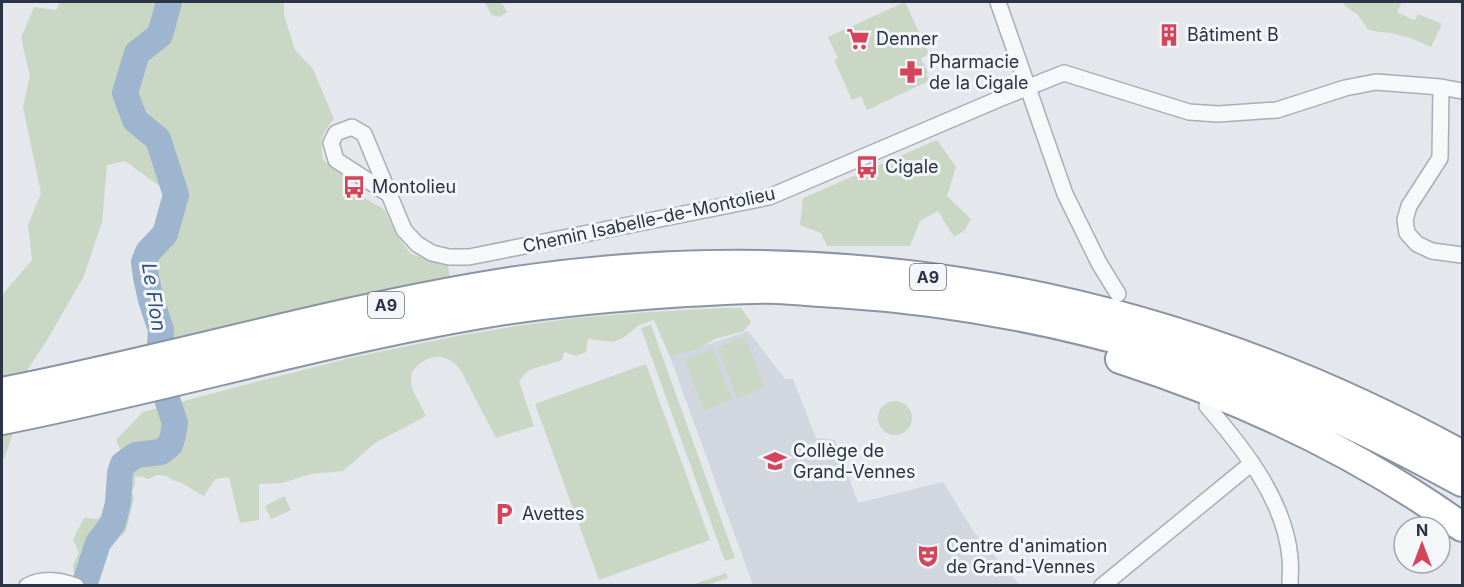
<svg xmlns="http://www.w3.org/2000/svg" width="1464" height="587" font-family="Inter,sans-serif">
	<style>
		.built { fill: #d2d6de }
		.green { fill: #c9d7c4 }
		.lines { fill: none; stroke-linecap: round; stroke-linejoin: round }
		.river { stroke: #9db5ce; stroke-width: 26 }
		.street-casing { stroke: #a8aeb7; stroke-width: 18 }
		.highway-casing { stroke: #8a94a4; stroke-width: 32 }
		.street { stroke: #f7f8fa; stroke-width: 15 }
		.highway { stroke: #fff; stroke-width: 28 }
		.labels { text-anchor: middle; stroke-width: 6; stroke-linejoin: round; paint-order: stroke }
		.shield { fill: #f4f6f9; stroke: #676e7c; stroke-width: 1.5 }
		.shield-label { font-size: 16px; font-weight: bold; fill: #2a3446 }
		.poi-label { font-size: 18px; fill: #2a3446; stroke: #f4f6f9; text-anchor: start }
		.street-label { font-size: 18px; fill: #2a3446; stroke: #f4f6f9 }
		.water-label { font-size: 20px; font-style: italic; fill: #32537c; stroke: #f4f6f9 }
	</style>
	<rect width="100%" height="100%" fill="#e4e7ec"/>
	<!-- built -->
	<path class="built" d="M748,331l37,48h8l23,59 19,2 23,63 85,-21 31,50 46,53h-267l-83,-228z"/>
	<!-- green -->
	<path class="green" d="M60,2h224v13l11,35 18,19 21,50c-14,17 -14,21 -11,41l21,14 1,13 40,23 12,26 14,18 37,11 2,13 -295,66 -12,-53 27,-77 -9,-27 -36,-26 -18,4 -5,57 -19,56 -36,62 -21,32 -24,5v-82l30,-35 -4,-35 13,-32 -18,-86 7,-31 -9,-38 13,-31 22,3z
		M484,2h17l6,10 -7,5 -8,-2z
		M905,2l24,52 -8,4 7,15 -2,1 3,7 -62,29 -6,-14 -9,4 -18,-40 4,-2 -10,-21z
		M1343,2h53l5,2 -4,8 17,8h1l3,-6 24,10 -11,23 -23,-10 -7,-1 -9,-3 -20,-2 -4,-2 -11,-15 -11,-7z
		M937,140l19,27 -9,29 24,23 -6,11 -11,7 -16,-26 -18,10 -10,25h-83l-6,-13 -21,-8 3,-27z
		M724,308h17l10,14 -7,9 -29,8 -16,9 -29,9 -16,-37 -15,5 -13,11 -12,6 -26,-3 -2,13 -10,4 -12,-4 -2,8 -33,10 -10,11 15,45 -38,12 -36,-69c-4,-4 -8,-9 -15,-11 -11,-5 -31,5 -34,18 -2,13 10,28 15,40l-51,27 -32,28 -32,3 -29,9 -23,1v36l-19,3 -11,-46 -14,2 -11,17c-7,-4 -13,-7 -19,-11 -6,-5 -12,-3 -18,-9l-10,-1 -8,4 -10,-3 -4,1v8l-3,7 2,6 -8,33 -13,13 -10,14 -8,6 -5,-2 -7,13 -9,-2 -1,-8 6,-12 -6,-14 11,-21 14,1 10,-11 6,-52 7,-5 -5,-11 27,-28 105,-28 102,-26 107,-22 60,-10 59,-8 59,-5z
		M651,325l84,233 -10,3 -84,-233z
		M745,337l19,50 -27,11 -19,-51z
		M713,349l19,50 -28,11 -19,-50z
		M646,364l64,176 -111,40 -64,-176z
		M878 418a17 17 0 1 1 34 0a17 17 0 1 1-34 0Z
		M13,433l-11,31v-28z
		M284,496l7,14 -20,9 -6,-13z
		M726,573l2,5 -21,7h-15z"/>
	<g class="lines">
		<!-- river -->
		<path class="river" d="M84,586l14,-43 15,-20 5,-20 2,-30 3,-9 13,-9 25,-3 9,-7 3,-9 2,-13 -17,-51 3,-42 -10,-30 -5,-23 -2,-15 4,-10 17,-18 11,-39 -18,-56 -23,-19 -10,-27 12,-40 23,-18 9,-33"/>
		<!-- street casing -->
		<g class="street-casing">
			<path id="street" d="M998,2l67,192 34,69 19,31
				M1441,87l-1,71 -31,48 -4,14 2,13 10,11 15,7 30,4
				M390,195l-54,-35 -5,-17 5,-10 16,-6 12,7 40,96 13,14 15,9 17,4h20l300,-60 230,-98 65,-26 125,39 29,2 59,-4 68,-22 31,-6 65,5 21,4
				M1207,406c36,42 78,94 83,152 1,9 0,19 0,28
				M27,586c16,-9 33,-6 49,0
				M1102,586l150,-123"/>
		</g>
		<!-- highway casing -->
		<g class="highway-casing">
			<path id="highway" d="M1120,359c121,39 239,94 342,168
				M2,392c165,-32 328,-81 495,-108 337,-54 668,7 965,171
				M2,420c168,-33 333,-83 503,-110 60,-9 120,-14 181,-18 30,-1 60,-4 91,-3 20,1 40,3 60,4 157,10 310,46 456,106 58,24 114,53 169,83"/>
		</g>
		<!-- street -->
		<use href="#street" class="street"/>
		<!-- highway -->
		<use href="#highway" class="highway"/>
	</g>
	<!-- icons -->
	<defs>
		<g id="building-bare" transform="scale(1.8)"><path d="M-4-6H4V6H1V3H-1V6H-4ZM-2.5-4.3h1.7v1.8h-1.7ZM.8-4.3h1.7v1.8H.8ZM-2.5-1h1.7V.8h-1.7ZM.8-1h1.7V.8H.8Z" fill="#d6445a" stroke="#f4f6f9" stroke-width="2.5" paint-order="stroke"/></g>
		<g id="supermarket-bare" transform="scale(1.8)"><path d="M-6-5.5h2.5l.6 2H6L4.5 2H-2.5L-4.4-4H-6ZM-1.5 3.2a1.3 1.3 0 1 0 .1 0ZM3 3.2a1.3 1.3 0 1 0 .1 0Z" fill="#d6445a" stroke="#f4f6f9" stroke-width="2.5" paint-order="stroke"/></g>
		<g id="pharmacy-bare" transform="scale(1.8)"><path d="M-2-6h4v4h4v4h-4v4h-4v-4h-4v-4h4Z" fill="#d6445a" stroke="#f4f6f9" stroke-width="2.5" paint-order="stroke"/></g>
		<g id="bus-bare" transform="scale(1.8)"><path d="M-5-6H5V4H4V6H2V4H-2V6H-4V4H-5ZM-3.5-4V0h7V-4ZM-3.5 1.2v1.5H-2V1.2ZM2 1.2v1.5H3.5V1.2Z" fill="#d6445a" stroke="#f4f6f9" stroke-width="2.5" paint-order="stroke"/></g>
		<g id="school-bare" transform="scale(1.8)"><path d="M0-5L7-2L0 1L-7-2ZM-4 1L0 2.5L4 1V4Q0 6-4 4Z" fill="#d6445a" stroke="#f4f6f9" stroke-width="2.5" paint-order="stroke"/></g>
		<g id="parking-bare" transform="scale(1.8)"><path d="M-3.5-5.5H1a3.5 3.5 0 0 1 0 7H-1V5.5H-3.5ZM-1-3.4V-.6H.8a1.4 1.4 0 0 0 0-2.8Z" fill="#d6445a" stroke="#f4f6f9" stroke-width="2.5" paint-order="stroke"/></g>
		<g id="theatre-bare" transform="scale(1.8)"><path d="M-5-5.5Q0-4 5-5.5V0Q5 5 0 6Q-5 5-5 0ZM-3.3-2.5H-1v1.5H-3.3ZM1-2.5H3.3v1.5H1ZM-2.8 1Q0 5.5 2.8 1Z" fill="#d6445a" stroke="#f4f6f9" stroke-width="2.5" paint-order="stroke"/></g>
	</defs>
	<g fill-rule="evenodd">
		<use href="#building-bare" x="1169" y="35"/>
		<use href="#supermarket-bare" x="858" y="39"/>
		<use href="#pharmacy-bare" x="911" y="72"/>
		<use href="#bus-bare" x="867" y="167"/>
		<use href="#bus-bare" x="354" y="187"/>
		<use href="#school-bare" x="775" y="461"/>
		<use href="#parking-bare" x="504" y="514"/>
		<use href="#theatre-bare" x="928" y="556"/>
	</g>
	<g class="labels">
		<!-- shield labels -->
		<g class="shield">
			<rect x="910" y="264" width="36" height="26" rx="4.5"/>
			<rect x="368" y="292" width="36" height="26" rx="4.5"/>
		</g>
		<g class="shield-label">
			<text x="928" y="283">A9</text>
			<text x="386" y="311">A9</text>
		</g>
		<!-- poi labels -->
		<g class="poi-label">
			<text x="1187" y="41">Bâtiment B</text>
			<text x="876" y="45">Denner</text>
			<text x="929" y="68">Pharmacie<tspan x="929" dy="21">de la Cigale</tspan></text>
			<text x="885" y="173">Cigale</text>
			<text x="372" y="193">Montolieu</text>
			<text x="793" y="457">Collège de<tspan x="793" dy="21">Grand-Vennes</tspan></text>
			<text x="522" y="520">Avettes</text>
			<text x="946" y="552">Centre d'animation<tspan x="946" dy="21">de Grand-Vennes</tspan></text>
		</g>
		<!-- street labels -->
		<g class="street-label">
			<text transform="translate(649 220) rotate(-12)" y="6">Chemin Isabelle-de-Montolieu</text>
		</g>
		<!-- water labels -->
		<g class="water-label">
			<text transform="translate(154 297) rotate(81)" y="7">Le Flon</text>
		</g>
	</g>
	<!-- border -->
	<rect width="1464" height="587" fill="none" stroke="#2a3446" stroke-width="6"/>
	<!-- north arrow -->
	<g transform="translate(1422 545)"><circle r="28" fill="#f4f6f9" stroke="#a3a8b1" stroke-width="1.5"/>
	<path d="M0-4.5L10 22L0 15L-10 22Z" fill="#d6445a"/>
	<text y="-9" font-size="16" font-weight="bold" text-anchor="middle" fill="#2a3446">N</text>
	</g>
</svg>
